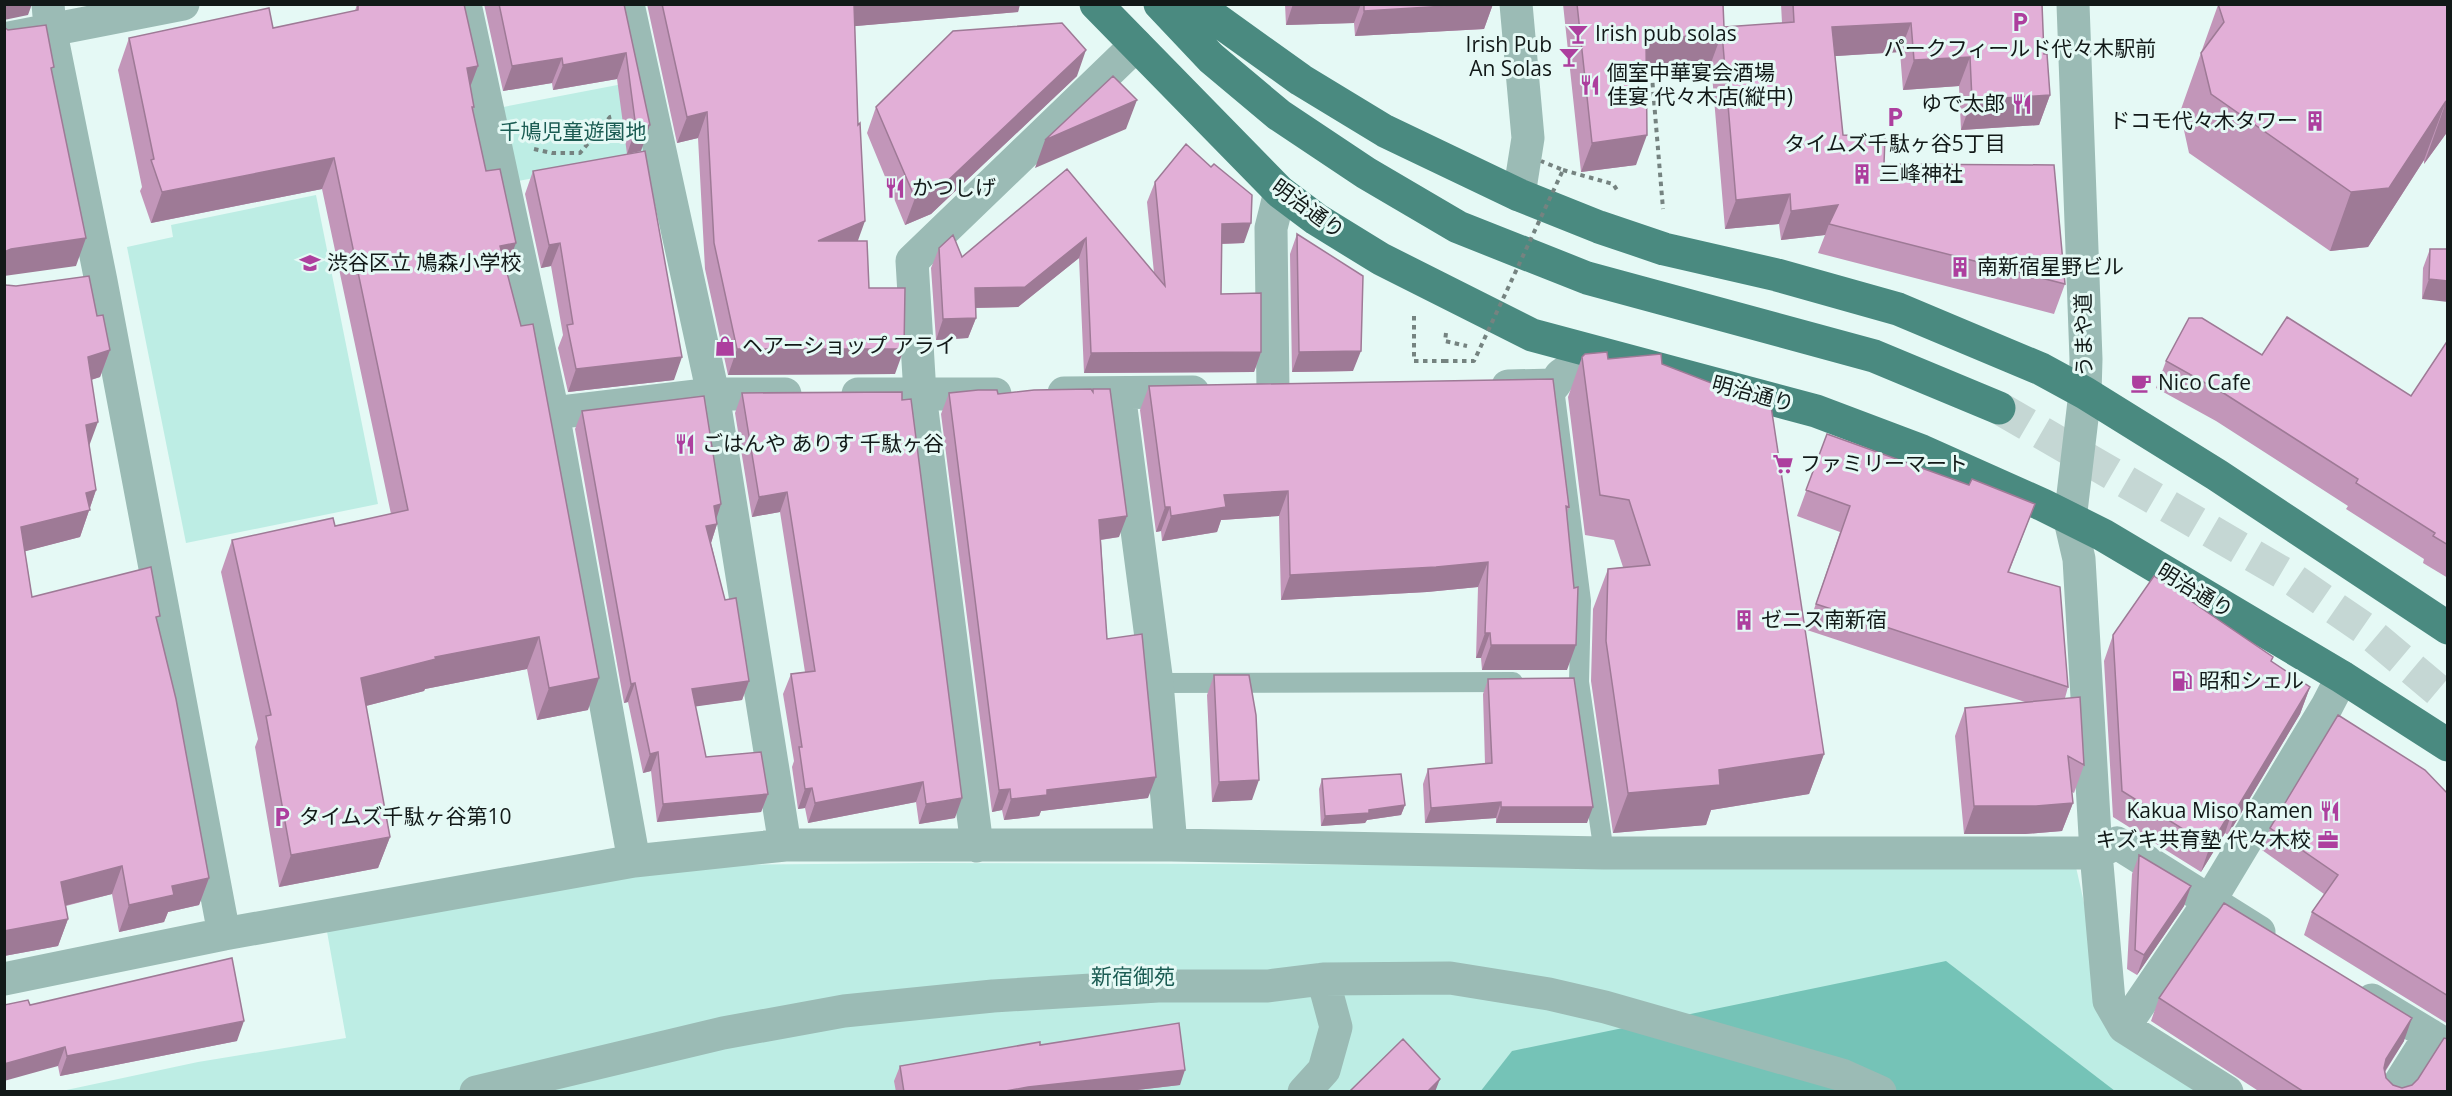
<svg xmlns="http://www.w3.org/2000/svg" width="2452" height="1096" font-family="'Open Sans','Noto Sans JP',sans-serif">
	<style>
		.green { fill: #bdede4 }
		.forest { fill: #75c3b7 }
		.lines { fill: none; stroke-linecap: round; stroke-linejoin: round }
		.primary-tunnel { stroke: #c5d7d4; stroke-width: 33; stroke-dasharray: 33 16; stroke-linecap: butt }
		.path { stroke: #758380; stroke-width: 4; stroke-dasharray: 4.5 4.5; stroke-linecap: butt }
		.lane { stroke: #9bbbb5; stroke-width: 20 }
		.street { stroke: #9bbbb5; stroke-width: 33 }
		.primary { stroke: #4a8a80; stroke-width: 33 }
		.path-bridge { stroke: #758380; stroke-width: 4; stroke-dasharray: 4.5 4.5; stroke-linecap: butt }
		.wall { fill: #c296b9 }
		.shaded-wall { fill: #9e7a96 }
		.building { fill: #e2afd7; stroke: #9e7a96; stroke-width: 1.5 }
		.labels { text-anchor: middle; stroke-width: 6; stroke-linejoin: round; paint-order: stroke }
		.poi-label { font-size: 21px; fill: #121918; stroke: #e5f9f5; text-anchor: start }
		.park-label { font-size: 21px; fill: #1b5c53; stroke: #e5f9f5 }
		.street-label { font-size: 21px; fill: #121918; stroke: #e5f9f5 }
	</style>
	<rect width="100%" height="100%" fill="#e5f9f5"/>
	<!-- green -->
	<path class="green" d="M633,82l15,74 -135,26 -15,-74z
		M316,195l62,309 -192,39 -59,-296 46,-10 -2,-12z
		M925,863l1151,4 36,161 97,64h-2152l141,-30 148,-24 -20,-112 207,-35 185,-26z"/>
	<!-- forest -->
	<path class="forest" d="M1946,961l169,130 -635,1 32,-41z"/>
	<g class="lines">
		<!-- primary-tunnel -->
		<path class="primary-tunnel" d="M1999,408l289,168 77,53 83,70"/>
		<!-- path -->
		<path class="path" d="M1651,65l12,144
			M534,149l18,4h28l30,-36 4,-1
			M1563,170l50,14 6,9
			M1414,316v45h30
			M1446,333l-1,8 22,5"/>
		<!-- lane -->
		<path class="lane" d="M1554,388l27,213 -2,81 25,171
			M1157,683l356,-1"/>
		<!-- street -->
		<path class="street" d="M48,4l2,24 51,253 123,653
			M465,4l88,409 81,448
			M628,4l85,390 72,451
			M1516,4l12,134 -9,57
			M2073,4l13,355 -1,34 -15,127 9,39 17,294 13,148 15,26
			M4,39l179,-35
			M1508,386l46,-1 7,-10 32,-22
			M1273,391l-2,-163 9,-36
			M1064,393l129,-1
			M1119,393l38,290 14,162
			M858,394h137
			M553,413l160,-19h72
			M977,846l-57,-452 -8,-133 224,-216
			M4,979l220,-45 410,-73 151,-16h386l433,8h492l21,-10 142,89
			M2372,1000l76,46
			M476,1092l247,-59 121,-22 149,-15 165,-10h110l55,-7 127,-1 99,16 56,13 237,68 38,17
			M1304,1092l20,-22 12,-43 -13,-48
			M2227,1092l-103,-65 85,-125 118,-196 15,-29
			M2394,1092l36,-57"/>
		<!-- primary -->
		<path class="primary" d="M1096,4l184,188 36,27 65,40 151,76 284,76 106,40 121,54 60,30 239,142 106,68
			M1160,4l51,54 68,57 87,58 92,54 129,51 287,78 125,52
			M1195,4l106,76 84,51 134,64 80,32 65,22 113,26 121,34 143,60 44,24 132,82 231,153"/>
		<!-- path-bridge -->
		<path class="path-bridge" d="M1444,361h30l89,-191 -22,-9"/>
	</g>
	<!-- wall -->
	<path class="wall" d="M357,4h107l14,62 -8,20 4,21 -1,4 33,158 82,441 -51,10 -10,-51 -102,20 -1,2 -58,15 24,131 -12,31 -99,19 -24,-140 3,-8 -37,-167 11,-32 103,-14 56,-12 -69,-325 -171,34 -11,-32 2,-4 -24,-117 11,-32 144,-10 82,-17z
		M484,4h140l17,147 -14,3 -10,-75 -64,11 -1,-7 -49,8z
		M647,4h373l-2,8 -163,14 3,215 11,47 26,86 -167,1 -23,-106 -7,-131 -21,5z
		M1285,4h208l-9,25 -129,7 -1,-13 -68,2z
		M1563,4h160l1,23 58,-4 -1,-19h261l2,50 6,41 -11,30 -78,5 -2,-44 -56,4 -3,-38 -65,4 8,79 41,29 181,120 -11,30 -236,-61 7,-18 -44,5 -2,-16 -54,5 -14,-166 -65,5 -10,97 -55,7z
		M2448,4v127l-24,33v-4l-56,87 -38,4 -141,-98 -9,-41 38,-107z
		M1077,76l-146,138 -26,11 -38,-92 9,-26z
		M1067,169l87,104 -7,-71 8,-20 89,61 -22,1 -1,50 40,58 -7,20 -170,1 -5,-115 -61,49 -43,1 1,10 -8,20 -32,2 -5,-72 8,-20 23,9z
		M533,171l141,209 -106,12 -10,-44 5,-13 -12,-69 -10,2 -16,-74z
		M1297,234l56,137 -61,1 -2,-118z
		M2430,249h18l-26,50 1,-31z
		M6,285l91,31 13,34 -10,27 -9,3 -2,65 7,45 -16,47 -55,14 7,46 126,26 51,255 -10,27 -31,7 -4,10 -45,10 -7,-38 -46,12 2,13 -10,27 -54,10z
		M2448,340v238l-25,-15 1,-4 -78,-50 2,-3 -132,-85 -60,-33 10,-27 96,-6 149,41z
		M1582,357l80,7 162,390 -15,40 -98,16 -5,15 -93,8 -22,-152 2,-72 15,-40 15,-2 -9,-27 -29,-5 -17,-138z
		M1149,386l420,121 -2,7v156h-85l-1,-12h-5l2,-71 -51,5 -146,8 -2,-84 -58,4 -4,12 -55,9 -1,-10 -5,1 -16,-122z
		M742,393l160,7 53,418 -36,6 -3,-22 -108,21 -3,-15 -7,1 -6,-42 2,-6 -11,-67 8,-20 14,-2 -25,-160 -28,5 -17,-104z
		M949,393l49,1 121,143 -18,3 6,99 41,159 -107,13 -2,5 -35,4 -2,-10 -10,2 -51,-398z
		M582,411l139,93 -5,14 1,6 -6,19 14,57 24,81 -7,19 -47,6 11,51 62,37 -7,18 -104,10 -6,-51 -8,2 -15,-71 -4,1 -49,-274z
		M1827,434l142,51 66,19 -26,68 59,115 -3,11 19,67 -10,28 -2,-1 1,11 -11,28 -37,3h-61l-9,-98 10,-28 60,-6 -218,-72 33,-98 -43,-16z
		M2113,635l159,27 38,25 -10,27 -72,121 -3,-2 -24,39 -88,-55 -9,-156z
		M1214,675l38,125 -40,2 -5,-107z
		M1488,679l99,144h-91v-5l-71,5 -2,-39 5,-15 57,-5 -2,-70z
		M1322,779l83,26 -4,10 -34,5 -2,3 -44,3 -2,-37z
		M2448,794v230l-144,-89 8,-23 12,-18 -62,-44 8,-22z
		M2139,855l52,31 -7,20 -47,69 -10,-6 5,-95z
		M2159,998l245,43 -19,31 1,6 7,7 9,3 10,-3 6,-6 30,13h-188l-109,-71z
		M30,1005l207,36 -177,35 -2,-10z
		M1040,1045l140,40 -60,7h-224l-2,-11 6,-15z"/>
	<!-- shaded-wall -->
	<path class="shaded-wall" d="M4,4h28l-4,11 -24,5z
		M853,4h167l-2,8 -173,15z
		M1293,4h68l-7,19 -68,2z
		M1479,4h14l-9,25 -129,7 9,-25z
		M1911,23l-11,29 -79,5 11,-30z
		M1722,33l-11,30 -76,6 11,-29z
		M1086,50l-9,26 -146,138 -26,11 10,-27z
		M626,53l-9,26 -64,11 10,-25z
		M1970,57l-11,29 -56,4 11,-30z
		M562,58l-10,25 -49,8 9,-25z
		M478,66l-12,32 1,-30z
		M2050,95l-11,30 -78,5 11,-30z
		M1137,100l-11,29 -91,39 10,-28z
		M2446,101l-22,59 -56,87 -38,4 21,-59z
		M2448,102v29l-24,33 21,-59z
		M707,112l-9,26 -21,5 10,-26z
		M650,125l-9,26 -14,3 9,-26z
		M1647,135l-11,30 -55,7 11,-29z
		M334,158l-12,31 -171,34 11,-31z
		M1790,194l-11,30 -54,5 11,-29z
		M1838,205l-9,19 -4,11 -44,5 10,-29z
		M865,221l-9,25 -38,-5z
		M1251,223l-7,20 -29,1 7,-20z
		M86,238l-10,28 -72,10v-24l7,-3z
		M1086,238l-7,20 -61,49 -50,1 7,-20z
		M516,243l-12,32 -4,-29z
		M560,243l-9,23 -10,2 8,-23z
		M2429,279l19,2v21l-26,-3z
		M976,318l-8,20 -32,2 7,-21z
		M737,349h167l-9,25 -167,1z
		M110,350l-10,27 -22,7 10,-27z
		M1361,351l-8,20 -61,1 7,-20z
		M1261,352l-7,20 -170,1 7,-20z
		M682,357l-8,23 -106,12 8,-23z
		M98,422l-10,27 -2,-24z
		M96,490l-16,47 -69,18 10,-28 65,-34z
		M1288,491l-9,25 -58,4 -4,12 -55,9 9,-25 53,-21z
		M787,492l-7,20 -28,5 7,-20z
		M721,504l-6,19 -1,-17z
		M1165,507h5l-9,24 -5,1z
		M1127,516l-8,21 -27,4 7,-21z
		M717,524l-6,19 -5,-17z
		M1488,562l-10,25 -51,5 -146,8 9,-25z
		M1485,633h5l-9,25h-5z
		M539,637l-12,32 -102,20 -1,2 -74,19 11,-32 74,-21z
		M1491,645h85l-9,25h-85z
		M599,678l-11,32 -51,10 12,-32z
		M749,681l-7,19 -57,8 7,-19z
		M635,683l-7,19 -4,1 7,-19z
		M2310,687l-10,27 -72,121 9,-27z
		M658,752l-7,19 -8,2 7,-19z
		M1824,754l-15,40 -98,16 -5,15 -93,8 15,-40 91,-23z
		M1156,777l-8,21 -107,13 -2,5 -35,4 7,-21 36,-9z
		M1259,780l-7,20 -40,2 7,-20z
		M923,782l-7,20 -108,21 7,-20z
		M812,788l-7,20 -7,1 7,-20z
		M1010,789l-8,21 -10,2 7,-22z
		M768,794l-7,18 -104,10 6,-18z
		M962,798l-7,20 -36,6 7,-20z
		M1501,802l-5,16 -71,5 6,-15z
		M2073,803l-11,28 -37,3h-61l10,-28z
		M1405,805l-4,10 -34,5 -2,3 -44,3 4,-10z
		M2234,806l-9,27 -24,39 9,-26z
		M1501,807h92l-6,16h-91z
		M390,837l-12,31 -99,19 12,-32z
		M122,866l-10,28 -61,15 10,-27z
		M209,878l-10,27 -31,7 -4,10 -45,10 10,-27 43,-19z
		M2191,886l-7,20 -47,69 7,-20z
		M68,919l-10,27 -54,10v-25z
		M2412,1018l-8,23 -26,41 8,-23z
		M244,1021l-7,20 -177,35 7,-20z
		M65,1047l-7,19 -54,15v-17z
		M1185,1070l-5,15 -60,7h-120l28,-5z
		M1440,1079l-5,13h-8z"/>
	<!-- building -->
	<path class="building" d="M358,4h106l14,62 -11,2 7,39h-2l14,64 14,-2 16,74 -16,3 21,80 12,-2 66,354 -50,10 -10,-51 -104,20 1,2 -75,19 29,159 -99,18 -25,-139 5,-1 -39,-175 101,-22 2,8 73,-16 -74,-352 -172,34 -11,-32 3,-1 -25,-121 140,-30 4,20 85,-18z
		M499,4h125l26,121 -14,3 -10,-75 -63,12 -1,-7 -50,8z
		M662,4h192l4,121 2,-2 5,98 -47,20h49l2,47h36l-1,61h-167l-23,-106 -7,-131 -20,5z
		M1364,4h115l-115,7z
		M1577,4h146l1,23 70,-5 -1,-18h249l2,50h3l3,41 -78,5 -2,-43 -56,3 -3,-37 -79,4 11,108 42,2 -1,27 170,1 11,119 -236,-60 9,-19 -47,6 -1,-17 -54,6 -14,-167 -76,7 1,95 -55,8z
		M2448,4v98l-3,3 1,-4 -57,87 -38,4 -140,-98 -10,-41 23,-31 -6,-18z
		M1062,23l24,27 -145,137 -26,11 -39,-91 77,-76z
		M46,25l8,42 -3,1 35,170 -75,11 -7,3v-225l4,3z
		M1113,76l24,24 -92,40z
		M1186,144l25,23 3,-3 38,31 -1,28 -29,1 -1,70 40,-1v59l-170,1 -5,-115 -61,49 -50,1 1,30 -33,1 -4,-71 14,-13 9,22 105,-88 98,117 -10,-104z
		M645,151l37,206 -106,12 -9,-44 6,-1 -13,-81 -11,2 -16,-74z
		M1297,234l66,42 -2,75 -62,1z
		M2430,249h18v32l-19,-2z
		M89,276l8,40 6,-1 7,35 -22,7 10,65 -12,3 10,65 -10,3 4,17 -69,17 11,70 119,-30 9,49 -4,1 20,82 33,179 -37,8 2,9 -45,10 -7,-39 -61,16 7,37 -64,12v-648l2,2 10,1z
		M2287,317l124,79 37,-56v205l-15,-9 2,-3 -79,-50 2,-4 -133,-85 -59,-33 23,-43h13l60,37z
		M1607,352l1,7 53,-5 1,10 109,42 53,348 -105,16 1,15 -92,8 -22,-152 2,-72 42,-4 -21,-65 -29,-5 -18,-138 3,-3z
		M1553,379l16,128 -3,-1 8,82 4,-1 -2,58h-85l-1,-12h-5l3,-71 -52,5 -146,8 -2,-84 -64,4 2,12 -55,9 -1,-9h-5l-16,-121z
		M1091,389l2,3v-3h17l17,127 -28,4 8,119 35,-5 14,143 -109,13v5l-36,4 -1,-10 -11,1 -50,-397 29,-3h19l1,4 36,-4z
		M902,392v8l9,-1 51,399 -36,6 -3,-22 -108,21 -3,-15 -7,1 -6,-42h3l-11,-73 24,-3 -28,-179 -28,5 -17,-104z
		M704,396l17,108 -7,2 3,18 -11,2 19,74 11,-2 13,83 -57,8 14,68 55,-5 7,42 -105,10 -5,-52 -8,2 -15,-71 -4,1 -49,-273z
		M1827,434l142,51 3,-6 63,25 -27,68 52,15 8,100 -252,-83 34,-98 -44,-16z
		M2154,576l119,81 -2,4 39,26 -73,121 -3,-2 -24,40 -88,-55 -9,-156z
		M1214,675h35l7,40 3,65 -40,2z
		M1574,678l19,129h-92v-5l-70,6 -3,-39 64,-6 -4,-84z
		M2080,697l4,68 -16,-9 5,47 -37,3h-62l-9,-98z
		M2338,715l87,55 23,24v202l-136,-84 26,-37 -68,-47z
		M1401,774l4,31 -36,5v3l-44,3 -3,-37z
		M2139,855l52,31 -47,69 -9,-5z
		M2224,903l188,115 -26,41 -2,9 2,10 7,7 9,3 10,-3 6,-6 26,-41 4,1v53h-144l-145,-94z
		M232,958l12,63 -177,35 -2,-9 -61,17v-59l24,-5 2,5z
		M1179,1023l6,47 -157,17 -28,5h-96l-4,-26 140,-24v3z
		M1403,1039l37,40 -13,13h-78z"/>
	<!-- icons -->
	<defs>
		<g id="parking-bare" transform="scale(1.62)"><path d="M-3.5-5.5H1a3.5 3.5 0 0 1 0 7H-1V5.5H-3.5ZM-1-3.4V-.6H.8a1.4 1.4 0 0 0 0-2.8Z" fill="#ad3f9e" stroke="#e5f9f5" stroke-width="2.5" paint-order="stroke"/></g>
		<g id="bar-bare" transform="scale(1.62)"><path d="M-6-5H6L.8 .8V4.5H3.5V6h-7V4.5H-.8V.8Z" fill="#ad3f9e" stroke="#e5f9f5" stroke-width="2.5" paint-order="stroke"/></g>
		<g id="restaurant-bare" transform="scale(1.62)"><path d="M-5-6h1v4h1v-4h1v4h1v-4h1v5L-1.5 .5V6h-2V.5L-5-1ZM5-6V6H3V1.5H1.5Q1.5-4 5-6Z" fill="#ad3f9e" stroke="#e5f9f5" stroke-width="2.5" paint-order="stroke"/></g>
		<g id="building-bare" transform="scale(1.62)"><path d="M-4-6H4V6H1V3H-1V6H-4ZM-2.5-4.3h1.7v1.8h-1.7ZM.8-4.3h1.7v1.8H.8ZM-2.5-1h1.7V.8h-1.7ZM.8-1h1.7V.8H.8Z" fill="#ad3f9e" stroke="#e5f9f5" stroke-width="2.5" paint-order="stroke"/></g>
		<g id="school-bare" transform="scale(1.62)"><path d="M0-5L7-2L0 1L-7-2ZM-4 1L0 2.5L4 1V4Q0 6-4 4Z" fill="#ad3f9e" stroke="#e5f9f5" stroke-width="2.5" paint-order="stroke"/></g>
		<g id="shop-bare" transform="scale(1.62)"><path d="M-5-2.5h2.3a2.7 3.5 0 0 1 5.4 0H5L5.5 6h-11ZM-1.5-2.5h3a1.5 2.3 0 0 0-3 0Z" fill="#ad3f9e" stroke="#e5f9f5" stroke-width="2.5" paint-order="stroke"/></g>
		<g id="cafe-bare" transform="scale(1.62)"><path d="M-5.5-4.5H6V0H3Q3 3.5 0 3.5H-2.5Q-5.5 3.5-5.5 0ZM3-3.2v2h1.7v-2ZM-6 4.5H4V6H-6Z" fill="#ad3f9e" stroke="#e5f9f5" stroke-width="2.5" paint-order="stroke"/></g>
		<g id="supermarket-bare" transform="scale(1.62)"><path d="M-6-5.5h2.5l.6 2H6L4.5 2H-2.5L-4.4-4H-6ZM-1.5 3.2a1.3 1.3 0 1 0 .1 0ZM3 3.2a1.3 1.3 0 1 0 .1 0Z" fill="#ad3f9e" stroke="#e5f9f5" stroke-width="2.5" paint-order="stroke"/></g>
		<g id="fuel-bare" transform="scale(1.62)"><path d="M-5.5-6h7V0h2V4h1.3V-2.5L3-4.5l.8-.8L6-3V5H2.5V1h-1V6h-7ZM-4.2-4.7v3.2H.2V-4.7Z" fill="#ad3f9e" stroke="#e5f9f5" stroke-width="2.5" paint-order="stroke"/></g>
		<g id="office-bare" transform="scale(1.62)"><path d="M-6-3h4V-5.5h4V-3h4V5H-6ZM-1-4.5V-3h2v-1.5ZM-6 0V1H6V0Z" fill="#ad3f9e" stroke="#e5f9f5" stroke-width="2.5" paint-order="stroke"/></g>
	</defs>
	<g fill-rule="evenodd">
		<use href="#parking-bare" x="2020" y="22"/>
		<use href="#bar-bare" x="1578" y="34"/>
		<use href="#bar-bare" x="1569" y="57"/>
		<use href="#restaurant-bare" x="1590" y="85"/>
		<use href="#restaurant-bare" x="2022" y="104"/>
		<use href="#parking-bare" x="1895" y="117"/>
		<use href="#building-bare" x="2315" y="121"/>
		<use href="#building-bare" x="1862" y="174"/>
		<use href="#restaurant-bare" x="895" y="188"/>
		<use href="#school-bare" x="310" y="263"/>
		<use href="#building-bare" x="1960" y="267"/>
		<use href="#shop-bare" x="725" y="346"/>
		<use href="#cafe-bare" x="2141" y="383"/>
		<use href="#restaurant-bare" x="685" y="444"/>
		<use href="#supermarket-bare" x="1783" y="464"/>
		<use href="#building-bare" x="1744" y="620"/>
		<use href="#fuel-bare" x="2182" y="681"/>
		<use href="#restaurant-bare" x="2330" y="811"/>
		<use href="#parking-bare" x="282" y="817"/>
		<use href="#office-bare" x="2328" y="840"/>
	</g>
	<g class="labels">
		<!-- poi labels -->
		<g class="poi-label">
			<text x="1595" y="41">Irish pub solas</text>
			<text x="1552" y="52" text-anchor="end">Irish Pub<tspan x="1552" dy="24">An Solas</tspan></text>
			<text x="2020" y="56" text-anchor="middle">パークフィールド代々木駅前</text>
			<text x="1607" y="80">個室中華宴会酒場<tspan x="1607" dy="24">佳宴 代々木店(縦中)</tspan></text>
			<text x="2005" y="111" text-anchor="end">ゆで太郎</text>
			<text x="2298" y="128" text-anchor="end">ドコモ代々木タワー</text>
			<text x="1895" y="151" text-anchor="middle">タイムズ千駄ヶ谷5丁目</text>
			<text x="1879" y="181">三峰神社</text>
			<text x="912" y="195">かつしげ</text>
			<text x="327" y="270">渋谷区立 鳩森小学校</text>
			<text x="1977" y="274">南新宿星野ビル</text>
			<text x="742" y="353">ヘアーショップ アライ</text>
			<text x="2158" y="390">Nico Cafe</text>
			<text x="702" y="451">ごはんや ありす 千駄ヶ谷</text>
			<text x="1800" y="471">ファミリーマート</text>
			<text x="1761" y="627">ゼニス南新宿</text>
			<text x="2199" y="688">昭和シェル</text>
			<text x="2313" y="818" text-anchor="end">Kakua Miso Ramen</text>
			<text x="299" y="824">タイムズ千駄ヶ谷第10</text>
			<text x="2311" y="847" text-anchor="end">キズキ共育塾 代々木校</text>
		</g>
		<!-- park labels -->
		<g class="park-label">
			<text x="573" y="139">千鳩児童遊園地</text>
			<text x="1133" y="984">新宿御苑</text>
		</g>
		<!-- street labels -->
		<g class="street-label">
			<text transform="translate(1308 209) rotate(36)" y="7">明治通り</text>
			<text transform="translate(2084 335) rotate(-91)" y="7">うまや道</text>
			<text transform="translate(1753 394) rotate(15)" y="7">明治通り</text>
			<text transform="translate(2195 591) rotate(31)" y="7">明治通り</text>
		</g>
	</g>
	<!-- border -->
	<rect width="2452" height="1096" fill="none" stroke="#121918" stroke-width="12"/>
</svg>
